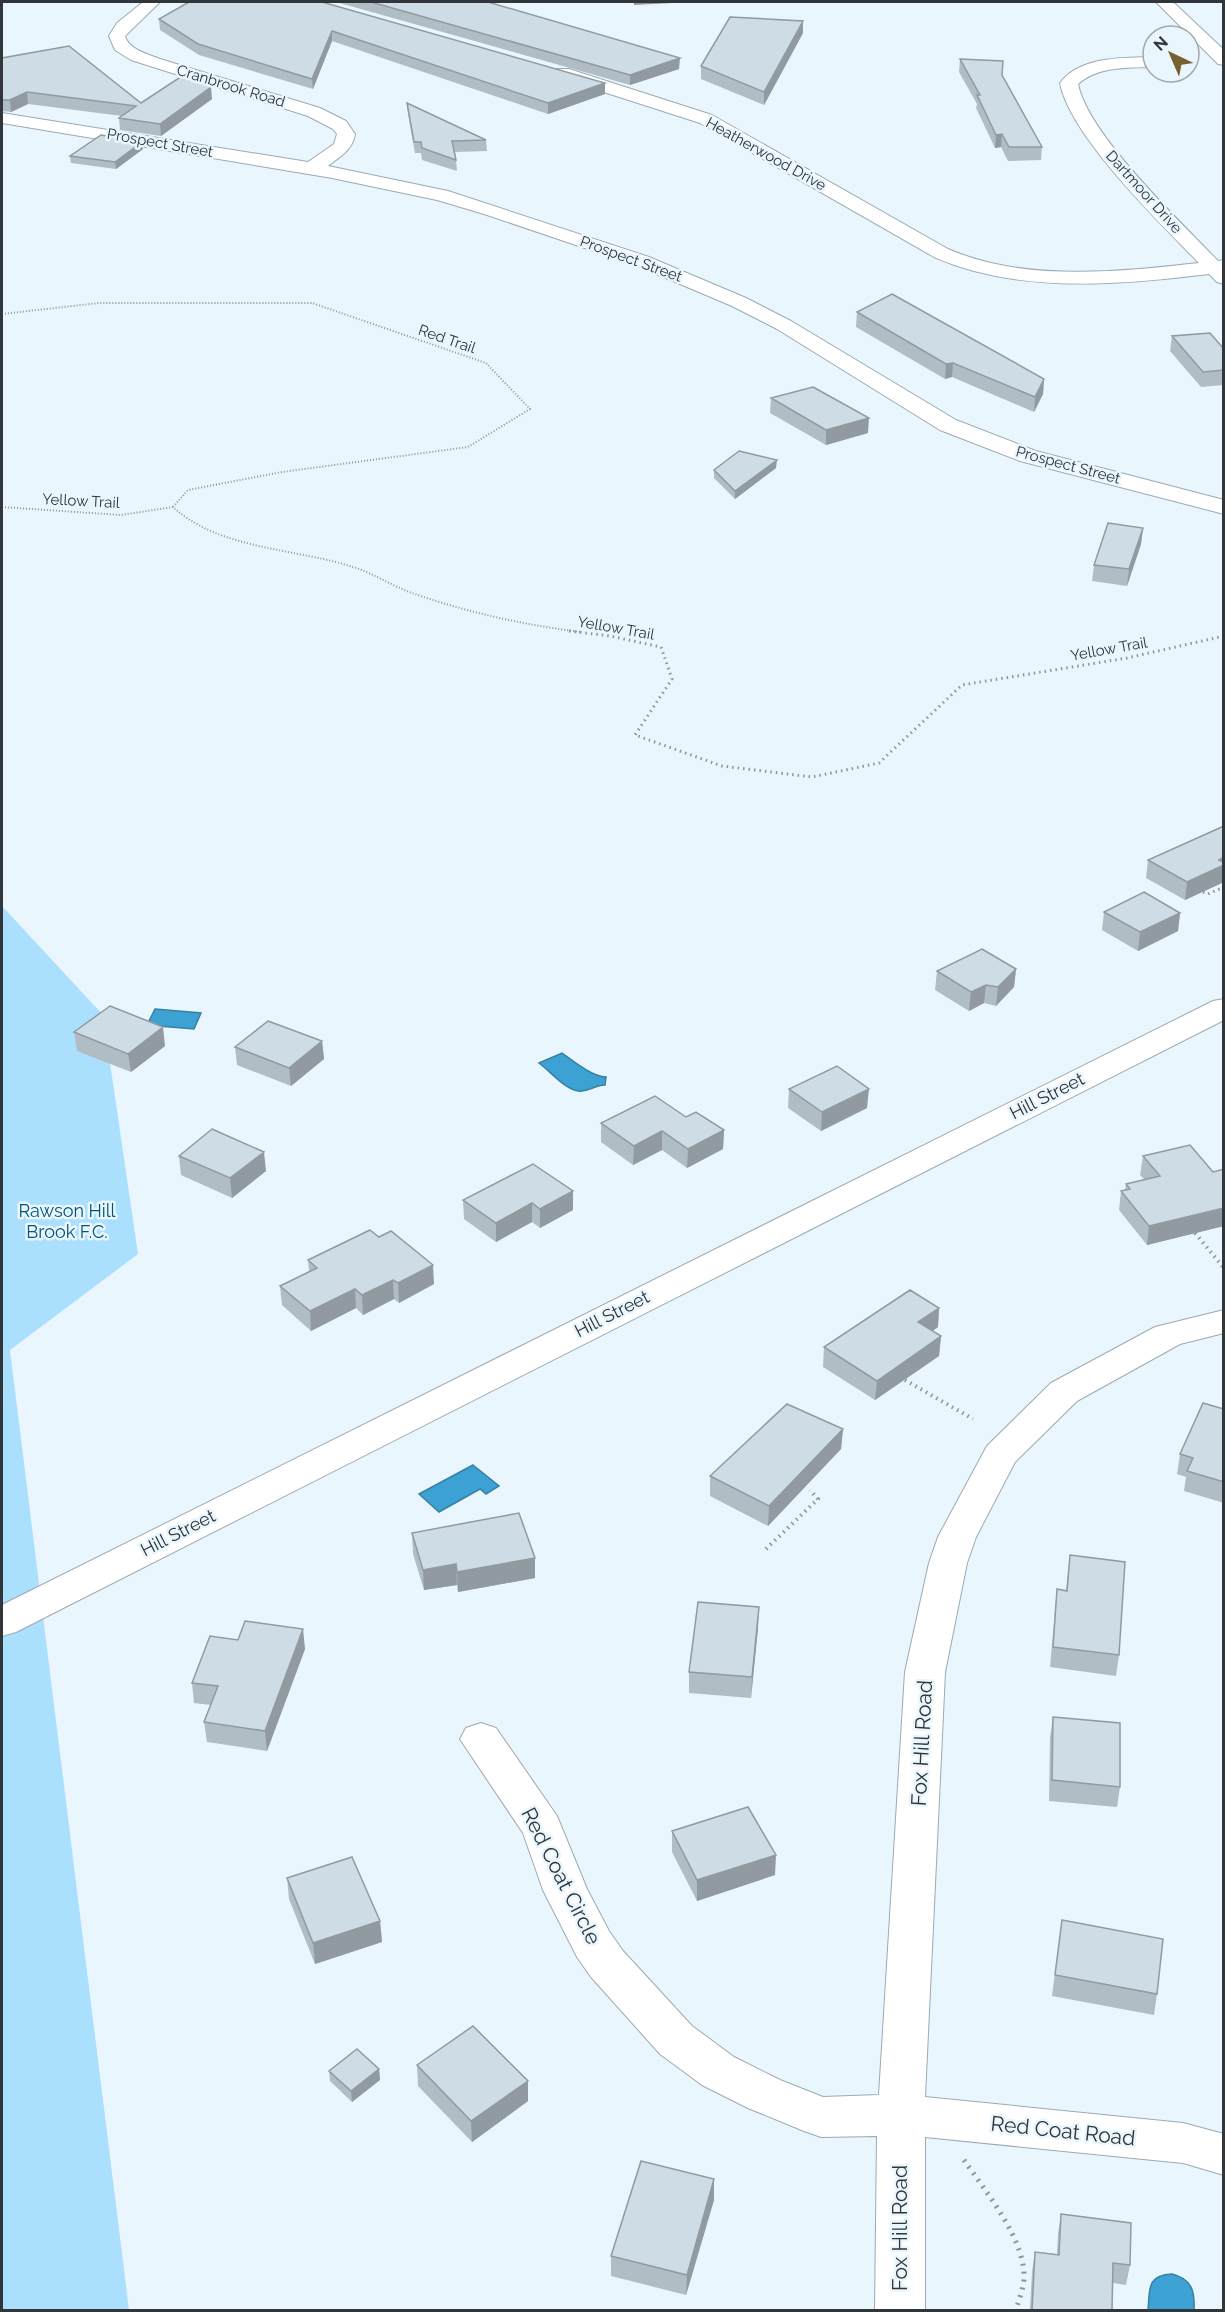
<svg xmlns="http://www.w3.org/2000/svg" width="1225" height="2312" font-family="Raleway,sans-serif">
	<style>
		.green { fill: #abdffe }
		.water { fill: #3ca1d3; stroke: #3881a5; stroke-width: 1.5 }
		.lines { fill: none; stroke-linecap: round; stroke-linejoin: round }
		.minor-casing { stroke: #9caab2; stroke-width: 2 }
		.path-far3 { stroke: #8d969b; stroke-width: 2; stroke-dasharray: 1 2; stroke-linecap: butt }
		.path-far2 { stroke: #8d969b; stroke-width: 3; stroke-dasharray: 1.5 4; stroke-linecap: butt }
		.path-far1 { stroke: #8d969b; stroke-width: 4; stroke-dasharray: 1.5 4.5; stroke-linecap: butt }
		.path { stroke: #8d969b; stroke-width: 5; stroke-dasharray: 2 6; stroke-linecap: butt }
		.minor { fill: #fff; fill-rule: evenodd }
		.wall { fill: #b0bdc5 }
		.shaded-wall { fill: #909aa0 }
		.building { fill: #cddce5; stroke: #909aa0; stroke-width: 1.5 }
		.labels { text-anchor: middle; stroke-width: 5; stroke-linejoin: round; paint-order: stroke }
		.far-street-label { font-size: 15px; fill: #303639; stroke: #eaf6fd }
		.street-label { font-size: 18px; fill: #303639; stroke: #eaf6fd }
		.park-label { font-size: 18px; fill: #015577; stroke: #eaf6fd }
		.near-street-label { font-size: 21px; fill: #303639; stroke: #eaf6fd }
	</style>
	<rect width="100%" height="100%" fill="#eaf6fd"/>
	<!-- green -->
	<path class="green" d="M2,906l101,109 35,239 -128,96 119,960h-127z"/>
	<!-- water -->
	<path class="water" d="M155,1009l46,4 -7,16 -47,-4z
		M562,1053c11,8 31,24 44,24l-1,8c-9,0 -14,5 -23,6 -14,2 -31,-19 -43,-28z
		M473,1465l26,21 -13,8 -6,-5 -41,23 -20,-18z
		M1172,2274c20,5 23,17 22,36h-46c2,-20 -2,-35 24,-36z"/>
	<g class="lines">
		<!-- minor casing -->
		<g class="minor-casing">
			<path id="minor" d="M143,2h17l-35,34c4,14 23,18 35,23l160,49 26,13 9,13c-2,16 -16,23 -27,32l120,25 201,66 97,41 45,23 165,99 80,31 188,49v14l-204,-53 -80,-31 -163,-101 -45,-23 -97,-41 -151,-51 -47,-14 -105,-22 -330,-55v-10l306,49 26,-18 3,-10 -4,-5 -25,-13 -177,-56 -16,-10 -6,-14 8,-13z
				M1156,2h17l51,48v15l-6,-1z
				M1153,57v10c-26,1 -55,-1 -75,17 10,51 103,138 140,177l6,-1v24l-7,-2 -8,-8c-89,11 -191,20 -275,-17l-234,-134 -143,-46 -3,-4 3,-4h12l143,46 236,134c76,33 169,23 251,14 -39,-40 -129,-127 -139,-180 20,-27 63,-25 93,-26z
				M1224,999v21l-1208,612 -14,4v-31l1211,-604z
				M1224,1310v23l-44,11 -103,57 -62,61 -39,75 -9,26 -22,109 -20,425 258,26 41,11v41l-41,-12 -258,-26v173h-50l2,-174 -56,1 -17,-6 -56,-23 -46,-23 -42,-31 -69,-77 -14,-20 -34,-67 -20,-57 -63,-94 6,-11 15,-5 15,5 61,88 30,73 22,42 14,20 69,75 42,31 46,23 43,17 56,-2 26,-423 24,-109 9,-26 49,-91 64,-63 104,-56z"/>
		</g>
		<!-- path-far3 -->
		<path class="path-far3" d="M2,314l97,-11h213l174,60 44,46 -62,38 -186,25 -94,18 -15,17
			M2,507l119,8 52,-8c47,43 122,41 180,60 20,6 39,19 59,26 54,19 112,32 169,39"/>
		<!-- path-far2 -->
		<path class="path-far2" d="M569,631l41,5 51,11 11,32 -37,56 87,31 90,11 67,-14 83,-78 165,-27 97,-22
			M1203,892l5,2 16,-7"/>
		<!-- path-far1 -->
		<path class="path-far1" d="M1195,1233l29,35
			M905,1380l68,39
			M766,1549l52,-50 -8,-9"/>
		<!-- path -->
		<path class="path" d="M964,2160c21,31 62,80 60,119 -1,10 -5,21 -8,31"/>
		<!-- minor -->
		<use href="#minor" class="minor"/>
	</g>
	<!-- wall -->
	<path class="wall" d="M322,2l283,92 -57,20 -216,-73 -19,48 -114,-34 -39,-25 -1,-11z
		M336,2h152l191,67 -49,16z
		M803,33l-39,72 -63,-26v-13z
		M2,58l139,45 71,-4 -51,37 -41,-6 -1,-12 3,-2 -94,-12 -17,8 -9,-1z
		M960,59l42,16 40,72 -1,13 -33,1 -7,-14 -6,1 -19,-40 1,-4 -18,-32z
		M407,103l79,37 1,11 -32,1 1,8 1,11 -35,-11 -1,-7h-6l-7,-39z
		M143,149l-27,20 -45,-6 -1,-7z
		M857,312l187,67 -1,15 -9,18 -82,-35 -7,2 -89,-52z
		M1172,336l52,13v36l-23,2 -31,-36z
		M771,398l97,35 -42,12 -56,-32z
		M776,468l-41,31 -21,-21v-8z
		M1143,528l-2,16 -14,42 -35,-5 2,-16z
		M1224,826v56l-39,18 -39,-22 2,-18z
		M1104,912l76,1 -2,18 -40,20 -36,-21z
		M1016,969l-2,18 -18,19 -12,-3 -15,8 -34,-21 2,-19z
		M74,1032l91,14 -34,26 -54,-21z
		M322,1041l2,18 -33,27 -54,-21 -2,-18z
		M789,1089l78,19 -46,23 -33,-23z
		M686,1117l38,13 -1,19 -36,19 -25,-18 -29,15 -32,-23v-19z
		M179,1156l87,15 -34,27 -51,-23z
		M1143,1156l70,16 11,-3v57l-77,19 -28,-35 2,-19 4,-1 1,-6 19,-4 -5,-5z
		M533,1164l40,46 -33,18 -8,-6 -36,20 -32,-23 -1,-19z
		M308,1260l126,24 -35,19 -5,-4 -31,16 -7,-7 -45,23 -29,-26 -2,-19 29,-15z
		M939,1308l-1,19 -6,4 9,5 -2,20 -64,44 -52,-33 1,-20z
		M1224,1409v94l-40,-12 2,-14 -9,-3 3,-20z
		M843,1429l-2,20 -73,77 -58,-30v-20z
		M412,1533l123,45 -77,14 -1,-7 -33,5 -11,-36z
		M1070,1555l49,100 -3,21 -66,-9 7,-78 9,1z
		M758,1628l-7,70 -62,-5v-21z
		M305,1649l-38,102 -60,-9 -3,-20 7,-17 -17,-2 -2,-20z
		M1053,1717l67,70 -3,20 -68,-6 1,-64z
		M672,1831l103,44 -78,26 -25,-49z
		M287,1878l93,43 2,21 -67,22 -26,-65z
		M1062,1920l95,74 -3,21 -102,-19z
		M417,2065l111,16v20l-56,41 -54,-56z
		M379,2069l1,11 -28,22 -22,-21 -1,-10z
		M714,2179v21l-28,95 -75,-19v-20z
		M1061,2214l69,51 -4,20 -13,-2 -1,27h-82l2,-38 3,-20 22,2 1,-20z"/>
	<!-- shaded-wall -->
	<path class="shaded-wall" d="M634,2h39v1l-39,2z
		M803,21v12l-39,72v-13z
		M332,31v10l-19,48 -1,-10z
		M680,58l-1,11 -49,16v-10z
		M605,83v11l-57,20v-11z
		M211,87l1,12 -51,37 -1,-12z
		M27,92l1,12 -17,8 -1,-12z
		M1002,134l-1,13 -6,1 1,-13z
		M142,142l1,7 -27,20 -1,-7z
		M953,363l-1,14 -7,2 1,-15z
		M1044,379l-1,15 -9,18 1,-15z
		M869,418l-1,15 -42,12v-15z
		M777,460l-1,8 -41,31v-8z
		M1143,528l-2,16 -14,42 2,-17z
		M1224,857v25l-39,18 2,-18 32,-22z
		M1180,913l-2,18 -40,20 2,-19z
		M1016,969l-2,18 -18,19 2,-19z
		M986,985l-2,18 -15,8 2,-19z
		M163,1027l2,19 -34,26 -3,-18z
		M322,1041l2,18 -33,27 -2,-18z
		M869,1089l-2,19 -46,23 1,-19z
		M724,1130l-1,19 -36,19 1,-19z
		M662,1131v19l-29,15 1,-19z
		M264,1152l2,19 -34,27 -2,-20z
		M573,1191v19l-33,18v-19z
		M532,1203v19l-36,20v-19z
		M1224,1208v18l-77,19 2,-19z
		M433,1265l1,19 -35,19 -1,-20z
		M393,1280l1,19 -31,16 -1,-20z
		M355,1289l1,19 -45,23 -1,-20z
		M939,1308l-1,19 -21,15 1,-20z
		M941,1336l-2,20 -64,44 2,-19z
		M843,1429l-2,20 -73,77 1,-20z
		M535,1558v20l-77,14 -1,-20z
		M456,1564l1,21 -33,5 -1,-20z
		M759,1607l-1,21 -7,70 1,-21z
		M303,1629l2,20 -38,102 -2,-20z
		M776,1855l-1,20 -78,26v-21z
		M380,1921l2,21 -67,22 -2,-21z
		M379,2069l1,11 -28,22 -1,-11z
		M528,2081v20l-56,41 -1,-21z
		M714,2179v21l-28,95 1,-20z"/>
	<!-- building -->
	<path class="building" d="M189,2h133l283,81 -57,20 -216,-72 -20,48 -114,-35 -39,-25z
		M371,2h117l192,56 -50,17z
		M730,17l73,4 -39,71 -63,-26z
		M69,46l72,57 50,-33 11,3 9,14 -51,37 -41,-6 17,-12 -109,-14 -17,8h-8v-42z
		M960,59l43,2 -1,14 40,72h-33l-7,-13 -6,1 -19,-40h3z
		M407,103l79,37 -34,1 4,19 -34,-12 -1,-6h-7z
		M101,135l41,7 -27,20 -45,-6z
		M892,294l152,85 -9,18 -82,-34 -7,1 -89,-52z
		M1210,333l14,16v21l-21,2 -31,-36z
		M813,387l56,31 -43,12 -55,-32z
		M739,451l38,9 -42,31 -21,-21z
		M1108,523l35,5 -14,41 -35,-4z
		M1224,826v31l-5,3 5,2v3l-37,17 -39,-22z
		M1144,892l36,21 -40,19 -36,-20z
		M982,949l34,20 -18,18 -12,-2 -15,7 -34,-21z
		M110,1006l53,21 -35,27 -54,-22z
		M268,1021l54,20 -33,27 -54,-21z
		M837,1066l32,23 -47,23 -33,-23z
		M655,1096l31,21 10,-5 28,18 -36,19 -26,-18 -28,15 -33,-23z
		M212,1129l52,23 -34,26 -51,-22z
		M1190,1145l23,27 11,-3v39l-75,18 -28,-35 9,-2 -4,-5 34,-8 -17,-20z
		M533,1164l40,27 -33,18 -8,-6 -36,20 -33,-23z
		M370,1230l9,7 12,-6 42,34 -35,18 -5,-3 -31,15 -7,-6 -45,22 -30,-25 37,-18 -9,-8z
		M910,1290l29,18 -21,14 23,14 -64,45 -53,-34z
		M1203,1403l21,6v73l-37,-11 6,-13 -13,-4z
		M787,1404l56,25 -74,77 -59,-30z
		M519,1513l16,45 -78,14 -1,-8 -33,6 -11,-37z
		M1070,1555l55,7 -6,93 -66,-8 4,-58 10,2z
		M698,1602l61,5 -7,70 -63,-5z
		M245,1621l58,8 -38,102 -61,-9 14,-36 -26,-3 18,-47 28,4z
		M1053,1717l67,6v64l-68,-7z
		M748,1807l28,48 -79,25 -25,-49z
		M352,1857l28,64 -67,22 -26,-65z
		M1062,1920l101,19 -6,55 -102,-19z
		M473,2026l55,55 -57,40 -54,-56z
		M357,2049l22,20 -28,22 -22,-20z
		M641,2161l73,18 -27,96 -76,-19z
		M1061,2214l70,9 -1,42 -17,-2 -1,47h-80l3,-58 24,3z"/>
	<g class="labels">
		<!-- far-street labels -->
		<g class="far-street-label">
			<text transform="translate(231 86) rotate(17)" y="5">Cranbrook Road</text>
			<text transform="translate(160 143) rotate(10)" y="5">Prospect Street</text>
			<text transform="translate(766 154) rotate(29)" y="5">Heatherwood Drive</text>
			<text transform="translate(1144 192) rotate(48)" y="5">Dartmoor Drive</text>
			<text transform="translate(631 259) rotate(20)" y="5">Prospect Street</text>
			<text transform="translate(447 339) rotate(19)" y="5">Red Trail</text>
			<text transform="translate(1068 465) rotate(15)" y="5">Prospect Street</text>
			<text transform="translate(81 501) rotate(3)" y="5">Yellow Trail</text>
			<text transform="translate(616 628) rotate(10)" y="5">Yellow Trail</text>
			<text transform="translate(1109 649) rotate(-10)" y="5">Yellow Trail</text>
		</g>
		<!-- street labels -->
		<g class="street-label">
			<text transform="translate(1047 1096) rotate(-27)" y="6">Hill Street</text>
			<text transform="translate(612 1314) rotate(-27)" y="6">Hill Street</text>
			<text transform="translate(178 1533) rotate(-27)" y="6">Hill Street</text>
		</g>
		<!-- park labels -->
		<g class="park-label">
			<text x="67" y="1217">Rawson Hill<tspan x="67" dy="21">Brook F.C.</tspan></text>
		</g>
		<!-- near-street labels -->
		<g class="near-street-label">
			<text transform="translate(922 1743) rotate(-87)" y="7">Fox Hill Road</text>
			<text transform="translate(561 1876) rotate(63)" y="7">Red Coat Circle</text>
			<text transform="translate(1063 2131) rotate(6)" y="7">Red Coat Road</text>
			<text transform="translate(900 2228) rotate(-90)" y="7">Fox Hill Road</text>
		</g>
	</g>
	<!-- border -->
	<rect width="1225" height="2312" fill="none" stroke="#303639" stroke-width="6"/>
	<!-- north arrow -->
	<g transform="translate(1171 54) rotate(316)"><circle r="28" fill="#eaf6fd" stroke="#a0a9af" stroke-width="1.5"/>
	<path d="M0-4.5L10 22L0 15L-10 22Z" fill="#776130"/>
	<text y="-9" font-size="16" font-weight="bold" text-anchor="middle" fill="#303639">N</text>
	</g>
</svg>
